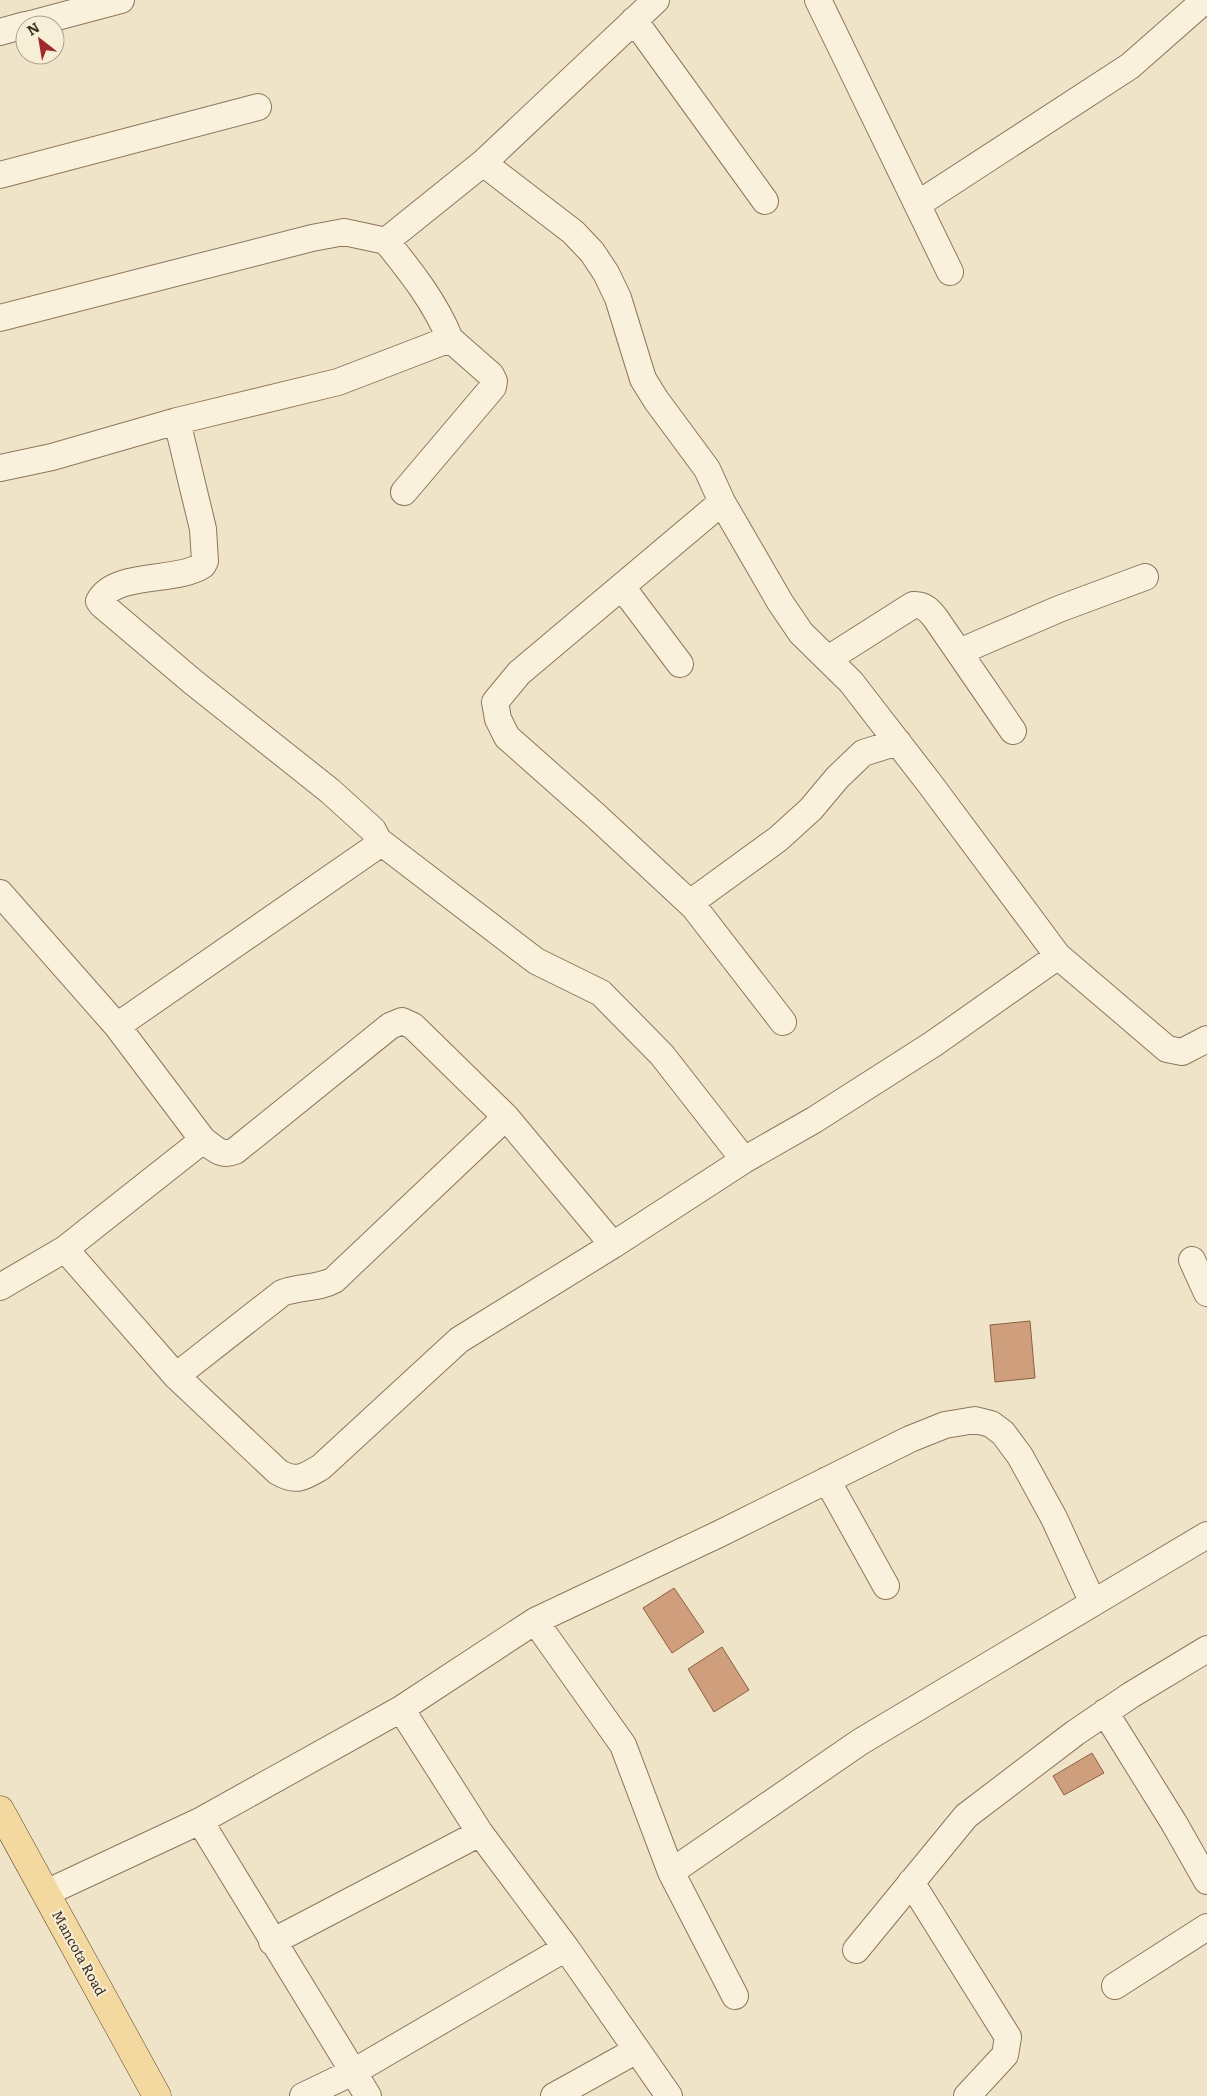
<svg xmlns="http://www.w3.org/2000/svg" width="1207" height="2096" font-family="Literata,serif">
	<style>
		.building { fill: #cf9f7d; stroke: #8d5f41 }
		.lines { fill: none; stroke-linecap: round; stroke-linejoin: round }
		.minor-casing { stroke: #8d765c; stroke-width: 28 }
		.major-casing { stroke: #5b4430; stroke-width: 29 }
		.minor { stroke: #faf1dc; stroke-width: 26 }
		.major { stroke: #f3d9a0; stroke-width: 28 }
		.labels { text-anchor: middle; stroke-width: 4; stroke-linejoin: round; paint-order: stroke }
		.street-label { font-size: 14px; fill: #3d2e20; stroke: #f7eed8 }
	</style>
	<rect width="100%" height="100%" fill="#f0e4c8"/>
	<!-- building -->
	<path class="building" d="M1030,1321l5,57 -40,4 -5,-57z
		M674,1588l30,44 -32,21 -29,-45z
		M722,1647l27,43 -35,22 -26,-43z
		M1092,1753l12,20 -40,22 -11,-19z"/>
	<g class="lines">
		<!-- minor casing -->
		<g class="minor-casing">
			<path id="minor" d="M818,0l132,272
				M634,20l131,181
				M27,25l94,-25
				M0,32l25,-7
				M483,163l90,69 19,20 14,21 12,25 25,81 13,21 51,69 15,33 58,100 21,31 50,49 79,102 128,172 109,93 15,3 25,-13
				M0,175l258,-68
				M918,204l212,-138 75,-66
				M0,318l312,-80 32,-6 42,9 97,-78 173,-163
				M0,468l52,-11 125,-36 161,-39 112,-43c-15,-37 -39,-67 -64,-98
				M404,492l89,-105 1,-6 -3,-6 -41,-36
				M722,502l-203,171 -24,29 3,17 9,18 88,78 99,92 89,115
				M622,587l58,77
				M959,652l100,-43 86,-32
				M828,659l85,-54c11,-1 17,6 23,14l77,112
				M378,840l158,121 65,32 61,62 82,105
				M0,893l117,133 86,114c11,8 18,17 32,11l155,-125 12,-5 11,5 93,91 107,128 131,-85 70,-40 119,-76 125,-88
				M690,903l88,-64 33,-30 26,-31 26,-25 35,-11
				M117,1026l257,-178 4,-8 -5,-10 -43,-39 -137,-109 -92,-78 -2,-3c16,-30 78,-18 104,-36l2,-4 -2,-32 -26,-108
				M65,1249l111,127 102,96c19,11 26,5 43,-5l138,-127 154,-95
				M1192,1260l15,33
				M0,1287l65,-38 138,-109
				M176,1376l106,-83c18,-7 36,-4 52,-13l172,-163
				M827,1480l59,106
				M535,1621l88,124 48,127 64,124
				M401,1709l79,124 86,115 103,148
				M1105,1712l69,111 33,58
				M200,1821l168,275
				M671,1872l189,-130 233,-139
				M911,1882l97,155 -3,18 -38,41
				M46,1893l154,-72 201,-112 134,-88 184,-87 191,-95 35,-14 30,-5 16,4 12,9 17,23 34,62 39,85 114,-68
				M272,1942l208,-109
				M856,1950l110,-134 109,-83 56,-38 76,-46
				M1115,1986l92,-59
				M303,2096l52,-25 211,-123
				M554,2096l83,-46"/>
		</g>
		<!-- major casing -->
		<g class="major-casing">
			<path id="major" d="M0,1810l157,286"/>
		</g>
		<!-- minor -->
		<use href="#minor" class="minor"/>
		<!-- major -->
		<use href="#major" class="major"/>
	</g>
	<g class="labels">
		<!-- street labels -->
		<g class="street-label">
			<text transform="translate(79 1953) rotate(61)" y="5">Mancota Road</text>
		</g>
	</g>
	<!-- north arrow -->
	<g transform="translate(40 40) rotate(329)"><circle r="24" fill="#f7eed8" stroke="#ada18e"/>
	<path d="M0-4L9 19L0 12L-9 19Z" fill="#9e2a2b"/>
	<text y="-8" font-size="14" font-weight="bold" text-anchor="middle" fill="#3d2e20">N</text>
	</g>
</svg>
